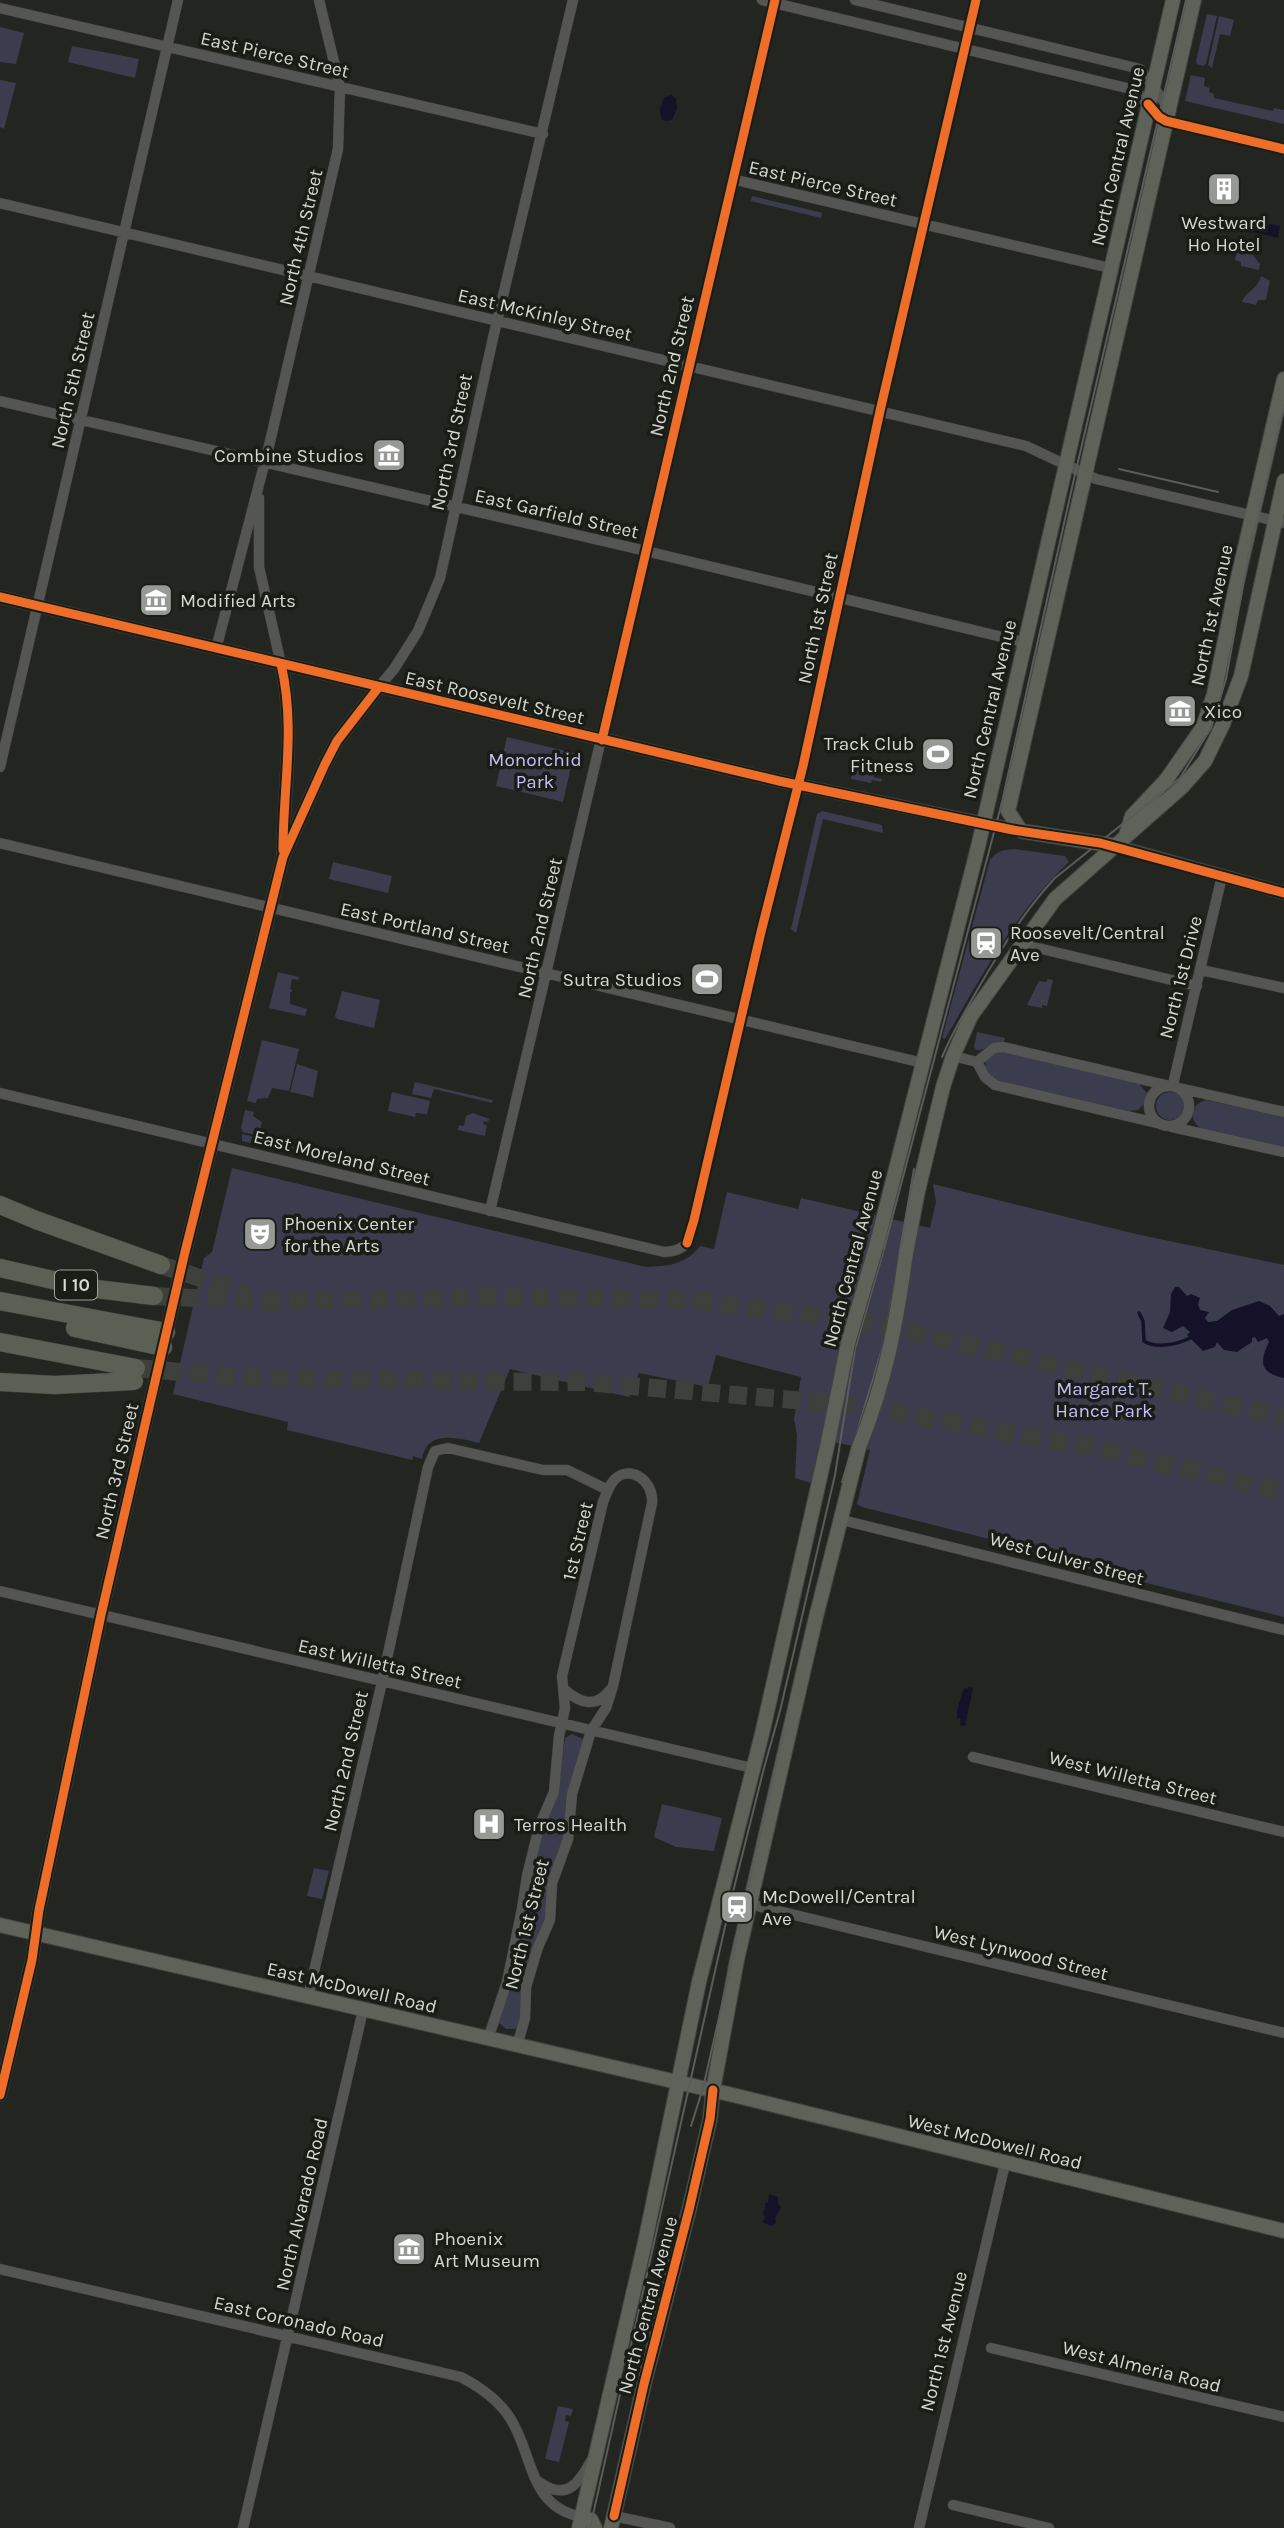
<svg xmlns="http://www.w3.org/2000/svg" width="1284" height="2528" font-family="Karla,sans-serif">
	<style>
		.green { fill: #3c3c4f }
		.water { fill: #141129 }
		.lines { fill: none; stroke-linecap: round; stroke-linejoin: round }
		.stream { stroke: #141129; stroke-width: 3.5 }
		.motorway-tunnel { stroke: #3e403c; stroke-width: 18; stroke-dasharray: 18 9; stroke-linecap: butt }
		.minor-casing { stroke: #41423f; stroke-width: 11 }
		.tertiary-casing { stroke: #41423f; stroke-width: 14 }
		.primary-casing { stroke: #41423f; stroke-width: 16 }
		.motorway-casing { stroke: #41423f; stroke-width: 19 }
		.minor { stroke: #555653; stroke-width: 10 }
		.tertiary { stroke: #555653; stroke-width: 12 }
		.primary { stroke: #5e6258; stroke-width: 14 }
		.motorway { stroke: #5a6053; stroke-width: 18 }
		.tram { stroke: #5b5c5a; stroke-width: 2 }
		.primary-bridge-casing { stroke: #41423f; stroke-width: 16; stroke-linecap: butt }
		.primary-bridge { stroke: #5e6258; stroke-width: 14 }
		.cycleway-casing { stroke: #1a1d16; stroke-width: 13 }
		.cycleway { stroke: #ee6e29; stroke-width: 9 }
		.labels { text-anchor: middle; stroke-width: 7; stroke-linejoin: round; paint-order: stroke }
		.shield { fill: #1a1d16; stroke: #9da09a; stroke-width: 2 }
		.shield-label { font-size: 18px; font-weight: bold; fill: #d5d8d2 }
		.street-label { font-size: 19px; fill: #d5d8d2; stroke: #1a1d16 }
		.poi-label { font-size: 19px; fill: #d5d8d2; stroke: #1a1d16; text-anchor: start }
		.park-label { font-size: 19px; fill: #c0bffa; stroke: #1a1d16 }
	</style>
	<rect width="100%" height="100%" fill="#232521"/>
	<!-- green -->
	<path class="green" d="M1207,14l10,2 -11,48 -3,2 -6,-2 -1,-3z
		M1219,16l15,4 -4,16 -10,-2 -8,34 -4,-3z
		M0,27l24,6 -8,31 -16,-2z
		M72,46l67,13 -4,19 -67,-16z
		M1191,75l14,3 -1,8 6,2 -1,4 5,2v4l59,13 1,-3 10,2v14l-99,-23z
		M0,80l16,3 -12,46 -4,-2z
		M752,196l67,16 3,1 -1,5 -70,-17z
		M1240,237l3,1 5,11 12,15 -1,6 -18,-4v-4l-6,-2z
		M1261,276l9,5 -4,19h-8l-2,5 -14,-3c3,-10 16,-13 19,-26z
		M507,737l67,16 -11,49 -67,-16z
		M863,766l13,3 -2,8 8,2 -1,3 -9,-2 -1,3 -20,-4 2,-12 3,4z
		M822,811l60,14 1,8 -60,-14 -27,114 -5,-4 26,-115z
		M1015,849l50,7 4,6c-53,49 -88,115 -124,177l-3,-1 48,-178c7,-10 14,-10 25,-11z
		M333,862l59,14 -4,17 -59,-14z
		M278,972l21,5 -1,3 -6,-1 -2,10 3,1 -3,3v11l17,5 -2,7 -36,-8z
		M1048,979l5,1 -6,26 -5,-1v3l-15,-3 12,-24 7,1z
		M342,991l38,9 -6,28 -37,-9 -2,-3z
		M977,1032l28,6 -1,4c-11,0 -18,9 -28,8l-2,-3z
		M262,1040l37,9 -10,42 -17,-3 -4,10 -11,1 -1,4 -9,-2z
		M1000,1050l139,34 8,9v8l-9,9 -9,1 -134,-31 -7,-4c-7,-15 0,-19 12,-26z
		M297,1064l21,7 -5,26 -23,-5z
		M415,1082l78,18 -1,3 -58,-14 -3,9 -19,-4z
		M1156 1106a14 14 0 1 1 28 0a14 14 0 1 1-28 0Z
		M392,1092l38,9 -3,13 -11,-1 -1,4 -27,-6z
		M1206,1100l78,17v30l-84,-19c-12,-10 -9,-24 6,-28z
		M245,1110l9,2 -1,4 9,6 -3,14 -16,-4 -2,-4z
		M473,1113l16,6 -1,3 -4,-1 -1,3 4,1 -2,11 -27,-6 1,-5 5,1 2,-10z
		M242,1134l63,15 -1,7 -62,-15z
		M232,1168l414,99c23,-1 39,-2 54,-21l14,3 13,-57 71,17 3,-11 129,30 6,-26 -3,-18 203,50 148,31v352l-226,-56 -51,-14 -10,-6 -135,-34 -5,-3 13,-54 -49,-11 -10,44 -16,-5 2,-43 -3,-16 7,-42 -85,-22 -8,32 -69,-14 -10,24 -119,-28 -31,74c-21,-5 -52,-14 -57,16l-9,-3 -1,4 -125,-30 1,-8 -115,-28 31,-136 8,-6z
		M572,1734l13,6 -64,284 -5,5h-10l-7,-6 -1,-8 12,-24 16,-69 4,-20 -1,-19 13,-56 14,-32 9,-57z
		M662,1804l60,14 -8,33 -38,-4 -22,-10z
		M314,1868l15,3 -7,28 -15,-3z
		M558,2406l15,3 -2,7 -5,-1 -1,6 4,1 -10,40 -14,-3z"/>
	<!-- water -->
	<path class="water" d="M671,95l5,3 1,10 -5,12 -6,1 -5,-2 -1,-10 4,-11z
		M1256,221l24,5 -2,12 -25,-6z
		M1175,1287h4l8,9 4,-2 9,4 -2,6 2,6 9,2 -4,6 3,4 9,-1 15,-11 27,-9 11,5 9,10 5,-2v64c-24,-5 -25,-16 -15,-36l-2,-4 -9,4 -3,-5 -3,1v4l-15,10 -13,-2 -7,-8 -2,5 -12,4 -16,-16 3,-3 -7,-6 -11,6 -9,-4 7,-16 1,-18z
		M969,1687l4,1 -8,38 -5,-1 1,-6 -4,-1v-8l7,-22 4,1z
		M769,2194l9,3v6l3,4 -6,11 1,5 -5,3 -9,-4 4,-6 -3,-1 3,-12h2z"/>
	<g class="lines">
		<!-- stream -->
		<path class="stream" d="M1139,1313l4,8 1,20c12,8 34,3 46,-3"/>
		<!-- motorway-tunnel -->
		<path class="motorway-tunnel" d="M161,1265l87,29
			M154,1296l117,6 219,-5 201,3 181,23 412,95
			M136,1368l103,9 113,4 232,1 269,23 238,42 193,45"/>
		<!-- minor casing -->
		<g class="minor-casing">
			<path id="minor" d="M762,0l373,90 24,27 7,4 118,28
				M855,0l285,69 31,42
				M0,8l543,126
				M732,179l378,89
				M0,203l1026,243 70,33 188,44
				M0,401l646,150 377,91
				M259,498v69l22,97
				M216,649l53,-203 69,-297 2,-62 -21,-87
				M378,688l16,-19 24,-38 22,-53 53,-240 80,-338
				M0,767l178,-767
				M0,843l923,220
				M1021,944l176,42
				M1201,970l83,18
				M953,1056l24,6
				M977,1062l17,-14 9,-1 167,39
				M977,1062l8,15 10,8 166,39
				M1174,1086v-6l48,-204
				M1149 1106a20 20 0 1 1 40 0a20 20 0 1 1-40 0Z
				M1179,1088l105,24
				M0,1093l664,159c24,-1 25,-12 30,-32l67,-288 42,-166 77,-355 96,-411
				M1172,1127l112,25
				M490,1211l285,-1211
				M842,1520l442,110
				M0,1591l752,177
				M564,1689c15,14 32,20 46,1
				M973,1757l311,75
				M749,1904l535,129
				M308,1997l74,-315 46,-215 7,-16 13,-3 95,22h24l41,20
				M488,2039l19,-57 15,-73 5,-33 12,-49 15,-35 5,-56 6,-28 -3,-32 41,-174c3,-8 6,-16 11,-22 15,-16 40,0 38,23l-39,183 -7,22 -15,23 -19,63 -4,45 -16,44 -2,37 -12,27 -12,40 -1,31 -8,28
				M0,2269l461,108c19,10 37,22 49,41 24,37 18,89 72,99
				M991,2348l293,69
				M539,2482c27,19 39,3 52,-21
				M953,2505l96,23
				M614,2516l56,12
				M243,2528l120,-518
				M919,2528l86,-364"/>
		</g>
		<!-- tertiary casing -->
		<g class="tertiary-casing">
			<path id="tertiary" d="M0,597l779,184 242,50
				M281,664c15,63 2,126 2,189
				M1116,846l168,47
				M0,2095l32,-135 7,-50 62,-295 84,-363 98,-395 42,-93 12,-23 41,-53"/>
		</g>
		<!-- primary casing -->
		<g class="primary-casing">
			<path id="primary" d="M1126,835l6,-19 34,-36 37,-53 11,-33 22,-108 48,-207
				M1116,846l-95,-15 -13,-20 186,-811
				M876,1247l102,-400 195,-847
				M906,1253l12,-62 25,-104 10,-31 18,-40 84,-117 127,-112 23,-26 18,-37 18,-48 43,-195
				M0,1925l733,170 551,136
				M582,2517l9,3 4,8
				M579,2528l66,-286 54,-260 63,-248 66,-292
				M611,2528l33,-144 45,-174 21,-91 3,-29 24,-130 78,-339 44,-174"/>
		</g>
		<!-- motorway casing -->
		<g class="motorway-casing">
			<path id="motorway" d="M0,1205l36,15 125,45
				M0,1268l88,20 66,8
				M0,1301l166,31
				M75,1328l88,19
				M0,1342l136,26
				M0,1382l55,3 79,-4"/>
		</g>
		<!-- minor -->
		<use href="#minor" class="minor"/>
		<!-- tertiary -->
		<use href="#tertiary" class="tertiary"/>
		<!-- primary -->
		<use href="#primary" class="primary"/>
		<!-- motorway -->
		<use href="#motorway" class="motorway"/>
		<!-- tram -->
		<path class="tram" d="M1119,469l99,23
			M942,1057c9,-22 21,-42 33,-63 23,-40 48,-82 80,-116l125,-100 31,-50 15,-49 22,-121 36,-153
			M842,1482l43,-143 29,-170
			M691,2126l12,-38 81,-357
			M590,2528l141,-628 33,-132 16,-57 55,-236 20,-126 29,-100 118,-447 71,-319 113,-483"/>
		<!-- primary-bridge casing -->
		<g class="primary-bridge-casing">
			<path id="primary-bridge" d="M828,1442l20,-99 28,-96
				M859,1447c27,-67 37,-122 47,-194"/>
		</g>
		<!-- primary-bridge -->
		<use href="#primary-bridge" class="primary-bridge"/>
		<!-- cycleway casing -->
		<g class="cycleway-casing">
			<path id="cycleway" d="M1148,104l11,13 7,4 118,28
				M0,597l779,184 234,49 87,13 184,50
				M281,664c15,63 2,123 2,186
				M602,740l173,-740
				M687,1243l7,-23 67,-288 42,-166 77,-355 96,-411
				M0,2095l32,-135 7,-50 62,-295 84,-363 98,-395 42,-93 12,-23 41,-53
				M614,2516l30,-132 45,-174 21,-91 3,-29"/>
		</g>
		<!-- cycleway -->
		<use href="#cycleway" class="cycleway"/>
	</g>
	<!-- icons -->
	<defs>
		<g id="building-square" transform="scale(1.75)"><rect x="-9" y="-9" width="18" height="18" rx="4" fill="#979994" stroke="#1a1d16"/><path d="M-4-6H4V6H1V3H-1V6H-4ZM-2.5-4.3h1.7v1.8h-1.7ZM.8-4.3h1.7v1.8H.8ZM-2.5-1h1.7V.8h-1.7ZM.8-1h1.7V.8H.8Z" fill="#fff"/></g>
		<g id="museum-square" transform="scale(1.75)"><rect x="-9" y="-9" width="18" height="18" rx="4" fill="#979994" stroke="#1a1d16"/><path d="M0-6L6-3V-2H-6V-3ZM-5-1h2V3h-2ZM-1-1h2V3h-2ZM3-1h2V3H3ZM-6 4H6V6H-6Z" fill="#fff"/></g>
		<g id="stadium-square" transform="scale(1.75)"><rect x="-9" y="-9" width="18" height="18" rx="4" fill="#979994" stroke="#1a1d16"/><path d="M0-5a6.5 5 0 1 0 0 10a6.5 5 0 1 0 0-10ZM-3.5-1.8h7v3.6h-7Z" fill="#fff"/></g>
		<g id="station-square" transform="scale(1.75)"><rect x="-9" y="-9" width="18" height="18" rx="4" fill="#979994" stroke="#1a1d16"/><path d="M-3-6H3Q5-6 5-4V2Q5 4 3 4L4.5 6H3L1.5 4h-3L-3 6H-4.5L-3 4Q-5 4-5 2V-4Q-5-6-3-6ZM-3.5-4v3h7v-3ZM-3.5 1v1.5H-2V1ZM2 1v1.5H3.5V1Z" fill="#fff"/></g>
		<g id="theatre-square" transform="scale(1.75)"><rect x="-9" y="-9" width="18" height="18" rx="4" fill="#979994" stroke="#1a1d16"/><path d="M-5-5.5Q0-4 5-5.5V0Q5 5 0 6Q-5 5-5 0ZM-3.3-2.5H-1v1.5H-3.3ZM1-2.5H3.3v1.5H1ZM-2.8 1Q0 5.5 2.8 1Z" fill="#fff"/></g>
		<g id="hospital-square" transform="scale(1.75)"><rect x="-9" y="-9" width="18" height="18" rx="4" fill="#979994" stroke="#1a1d16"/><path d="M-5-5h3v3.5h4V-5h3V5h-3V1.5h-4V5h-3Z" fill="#fff"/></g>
	</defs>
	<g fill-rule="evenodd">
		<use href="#building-square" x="1224" y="189"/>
		<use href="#museum-square" x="389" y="455"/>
		<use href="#museum-square" x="156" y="600"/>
		<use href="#museum-square" x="1180" y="711"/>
		<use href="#stadium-square" x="938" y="754"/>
		<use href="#station-square" x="986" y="943"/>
		<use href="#stadium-square" x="707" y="979"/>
		<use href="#theatre-square" x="260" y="1234"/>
		<use href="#hospital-square" x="489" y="1824"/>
		<use href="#station-square" x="737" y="1907"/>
		<use href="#museum-square" x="409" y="2249"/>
	</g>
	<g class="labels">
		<!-- shield labels -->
		<rect class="shield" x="55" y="1270.5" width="42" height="29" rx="5"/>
		<g class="shield-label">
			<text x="76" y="1291">I 10</text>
		</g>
		<!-- street labels -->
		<g class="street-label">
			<text transform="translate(275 54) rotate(13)" y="7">East Pierce Street</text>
			<text transform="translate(1117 156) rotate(-77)" y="7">North Central Avenue</text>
			<text transform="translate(823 183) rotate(13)" y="7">East Pierce Street</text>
			<text transform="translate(300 237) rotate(-77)" y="7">North 4th Street</text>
			<text transform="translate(545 314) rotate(13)" y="7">East McKinley Street</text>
			<text transform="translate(671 366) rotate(-77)" y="7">North 2nd Street</text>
			<text transform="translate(72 380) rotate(-77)" y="7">North 5th Street</text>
			<text transform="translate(451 442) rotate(-78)" y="7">North 3rd Street</text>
			<text transform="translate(557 513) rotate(13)" y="7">East Garfield Street</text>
			<text transform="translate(1211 615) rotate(-78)" y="7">North 1st Avenue</text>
			<text transform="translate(817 618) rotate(-78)" y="7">North 1st Street</text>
			<text transform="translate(495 697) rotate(13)" y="7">East Roosevelt Street</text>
			<text transform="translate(989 709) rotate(-77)" y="7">North Central Avenue</text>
			<text transform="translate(425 927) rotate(13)" y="7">East Portland Street</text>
			<text transform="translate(539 928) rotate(-77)" y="7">North 2nd Street</text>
			<text transform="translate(1180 977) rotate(-76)" y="7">North 1st Drive</text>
			<text transform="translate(342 1157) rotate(14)" y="7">East Moreland Street</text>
			<text transform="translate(852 1258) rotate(-75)" y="7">North Central Avenue</text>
			<text transform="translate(116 1471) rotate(-77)" y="7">North 3rd Street</text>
			<text transform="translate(577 1541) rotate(-77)" y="7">1st Street</text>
			<text transform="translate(1067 1558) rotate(15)" y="7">West Culver Street</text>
			<text transform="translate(380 1663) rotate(13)" y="7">East Willetta Street</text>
			<text transform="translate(345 1761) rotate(-77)" y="7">North 2nd Street</text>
			<text transform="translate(1133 1777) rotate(14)" y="7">West Willetta Street</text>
			<text transform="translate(526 1924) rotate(-76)" y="7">North 1st Street</text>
			<text transform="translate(1021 1952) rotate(14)" y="7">West Lynwood Street</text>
			<text transform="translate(352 1987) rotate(13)" y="7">East McDowell Road</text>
			<text transform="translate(995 2141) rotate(14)" y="7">West McDowell Road</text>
			<text transform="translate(301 2204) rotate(-77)" y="7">North Alvarado Road</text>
			<text transform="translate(647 2305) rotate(-75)" y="7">North Central Avenue</text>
			<text transform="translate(299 2321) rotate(13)" y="7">East Coronado Road</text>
			<text transform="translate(943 2341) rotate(-76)" y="7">North 1st Avenue</text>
			<text transform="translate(1142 2366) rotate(14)" y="7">West Almeria Road</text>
		</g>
		<!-- poi labels -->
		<g class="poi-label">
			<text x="1224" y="229" text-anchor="middle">Westward<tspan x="1224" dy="22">Ho Hotel</tspan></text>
			<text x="364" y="462" text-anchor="end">Combine Studios</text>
			<text x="180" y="607">Modified Arts</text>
			<text x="1204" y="718">Xico</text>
			<text x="914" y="750" text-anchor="end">Track Club<tspan x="914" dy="22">Fitness</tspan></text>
			<text x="1010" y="939">Roosevelt/Central<tspan x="1010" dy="22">Ave</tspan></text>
			<text x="682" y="986" text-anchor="end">Sutra Studios</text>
			<text x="284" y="1230">Phoenix Center<tspan x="284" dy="22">for the Arts</tspan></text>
			<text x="514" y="1831">Terros Health</text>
			<text x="762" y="1903">McDowell/Central<tspan x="762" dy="22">Ave</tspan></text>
			<text x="434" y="2245">Phoenix<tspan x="434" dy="22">Art Museum</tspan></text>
		</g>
		<!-- park labels -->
		<g class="park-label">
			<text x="535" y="766">Monorchid<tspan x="535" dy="22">Park</tspan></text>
			<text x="1104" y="1395">Margaret T.<tspan x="1104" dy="22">Hance Park</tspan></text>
		</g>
	</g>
</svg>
